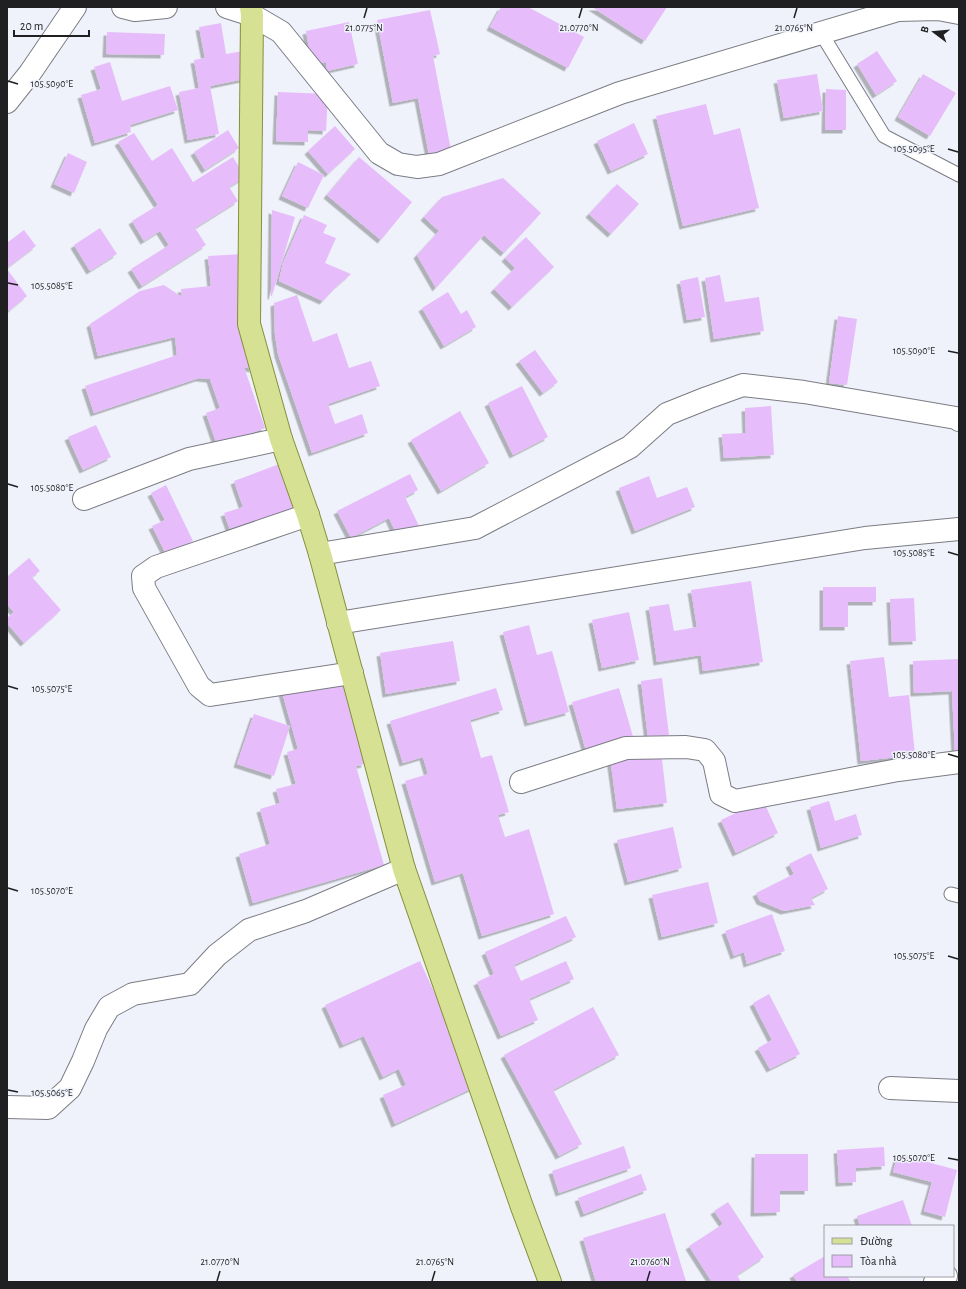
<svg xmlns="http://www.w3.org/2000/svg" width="966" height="1289" font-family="'Alegreya Sans',sans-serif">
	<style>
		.building { fill: #e6bdfa; filter: url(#shadow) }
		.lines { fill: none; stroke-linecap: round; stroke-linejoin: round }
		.lane-casing { stroke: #7b7c84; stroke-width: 15 }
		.street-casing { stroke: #7b7c84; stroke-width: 24 }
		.secondary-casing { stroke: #7b7c84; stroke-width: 24 }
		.primary-casing { stroke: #85903d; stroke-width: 24 }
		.lane { stroke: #fff; stroke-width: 13 }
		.street { stroke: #fff; stroke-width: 22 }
		.secondary { stroke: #fff; stroke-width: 22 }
		.primary { stroke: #d6e193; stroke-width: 22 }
		.ticks { fill: none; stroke: #202023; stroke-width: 1.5 }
		.ticks-label { font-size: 10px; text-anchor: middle; fill: #202023; stroke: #f0f2fb; stroke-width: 3; stroke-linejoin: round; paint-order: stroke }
	</style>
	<defs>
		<filter id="shadow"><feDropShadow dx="-3.5" dy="3.5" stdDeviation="0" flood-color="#0004"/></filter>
	</defs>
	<rect width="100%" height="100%" fill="#f0f2fb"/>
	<!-- building -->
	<path class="building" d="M501,7h27l56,30 -16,31 -78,-41z
		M592,7h75l-22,34z
		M430,10l10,44 -7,2 18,94 -22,5 -11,-57 -25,5 -16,-83z
		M349,22l9,42 -31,7 -1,-9 -14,2 -6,-33z
		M221,23l5,31 17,-3 6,27 -39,8 9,48 -31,6 -9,-48 20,-4 -5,-28 11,-2 -6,-31z
		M107,32l58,2 -1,21 -58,-1z
		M877,51l20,30 -21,14 -19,-31z
		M110,62l12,39 48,-15 8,24 -48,15 1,7 -36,11 -14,-48 20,-6 -7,-22z
		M817,74l6,37 -39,7 -7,-38z
		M923,74l33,19 -26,43 -32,-19z
		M826,89l20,1v40h-21z
		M278,92l50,2 -2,37 -18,-1v12l-32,-1z
		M706,104l8,31 26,-7 19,80 -76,18 -27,-110z
		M634,123l14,31 -37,17 -14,-30z
		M335,126l20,23 -27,25 -20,-23z
		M228,130l11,18 -34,22 -11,-18z
		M134,133l18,28 20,-13 21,34 40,-25 12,20 -16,10 9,14 -43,27 11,17 -64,41 -11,-17 38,-24 -9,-14 -16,10 -12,-20 26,-16 -40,-63z
		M68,153l19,9 -13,31 -20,-9z
		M359,157l53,45 -31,38 -54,-45z
		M298,162l26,13 -16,33 -26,-12z
		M503,178l38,35 -37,40 -20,-18 -48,53 -19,-33 22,-24 -15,-14 18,-20z
		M617,184l22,20 -28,30 -22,-20z
		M272,210l23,7 -23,79h-1z
		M304,215l23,10 -4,8 13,5 -11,25 26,11 -15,13 -13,14 -44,-20 4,-18z
		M100,228l17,26 -27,17 -16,-26z
		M24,230l12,16 -29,22v-25z
		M526,237l28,30 -42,40 -18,-18 21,-21 -10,-10z
		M243,254l10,115 -9,-2 21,61 -48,17 -11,-32 14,-5 -10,-29 -11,-1 -105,35 -9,-27 92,-31 -2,-18 -77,19 -8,-32 50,-33 24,-6 18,12 -1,-8 30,-3 -3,-30z
		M7,269l20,27 -18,15 -2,-3z
		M720,275l5,27 34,-5 5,34 -50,8 -9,-61z
		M698,277l7,40 -18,3 -7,-39z
		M448,292l13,22 6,-4 9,17 -32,19 -22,-38z
		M297,295l16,47 24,-9 12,35 22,-7 9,25 -52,18 7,20 27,-10 6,19 -56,20 -34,-99 -3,-19 -1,-32z
		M838,316l19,3 -10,66 -18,-2z
		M535,350l23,32 -15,11 -24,-32z
		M522,386l26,51 -35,18 -25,-52z
		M771,406l3,49 -50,3 -2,-24 24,-1 -1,-25z
		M460,411l29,52 -48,28 -30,-51z
		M96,425l15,32 -28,13 -15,-33z
		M282,463l16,43 -68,24 -6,-17 19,-6 -9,-26z
		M410,474l8,16 -13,7 14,29 -21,11 -9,-19 -38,20 -14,-27z
		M649,476l8,22 30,-11 8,20 -60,24 -16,-43z
		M166,485l27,56 -27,13 -14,-28 13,-6 -14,-27z
		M29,558l11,13 -8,6 29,33 -37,33 -17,-20v-5l7,-6 -7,-8v-27z
		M751,581l12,81 -60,9 -2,-16 -44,7 -8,-55 20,-3 5,27 23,-4 -6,-37z
		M823,587h53v15h-28v25h-25z
		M914,598l2,43 -24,1 -2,-43z
		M629,612l10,48 -37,8 -10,-48z
		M529,625l8,30 15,-4 17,61 -41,11 -25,-91z
		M453,641l7,40 -74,13 -6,-41z
		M884,657l5,40 20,-2 6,60 -54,6 -11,-100z
		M959,659v93l-4,1 -3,-62 -38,2 -1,-32z
		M340,675l25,89 -9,2 28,99 -131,38 -14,-49 31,-10 -10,-35 20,-6 -4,-14 20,-5 -9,-32 11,-3 -16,-57z
		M662,678l7,57 -21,3 -7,-57z
		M496,688l7,22 -33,10 11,38 11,-3 11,37 6,20 -11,3 7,22 24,-8 25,85 -72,22 -19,-63 -28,9 -30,-101 23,-7 -5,-17 -20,6 -13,-42z
		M619,688l15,52 -47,14 -15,-52z
		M254,714l36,12 -16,50 -37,-12z
		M661,750l6,53 -50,6 -7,-52z
		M763,800l15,33 -42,20 -15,-33z
		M829,801l6,20 21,-7 6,21 -41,13 -11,-41z
		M673,827l9,41 -54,14 -11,-42z
		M811,853l17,36 -17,9 4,7 -31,6 -24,-10 -4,-8 38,-19 -5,-10z
		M708,882l10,41 -56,14 -10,-42z
		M772,914l13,37 -38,13 -3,-12 -10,4 -9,-25z
		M566,916l10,21 -62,28 7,16 45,-20 8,18 -45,20 9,21 -37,16 -24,-54 17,-8 -9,-22z
		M420,961l57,125 -82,38 -12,-29 23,-10 -7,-16 -16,8 -19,-41 -21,9 -18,-40z
		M769,994l31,60 -30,15 -12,-21 14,-8 -19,-37z
		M593,1007l26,48 -66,35 29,54 -23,12 -55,-101z
		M624,1146l7,22 -72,25 -7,-22z
		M884,1147l1,19 -29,2v14l-17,1 -2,-33z
		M755,1154h53v37h-28v21l-26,1z
		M898,1154l59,16 -12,47 -21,-6 8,-29 -39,-10z
		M641,1174l6,16 -63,24 -6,-16z
		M903,1200l9,26h-52l-3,-10z
		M728,1202l36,55 -27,18 4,7h-29l-23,-36 34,-22 -9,-13z
		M665,1213l21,68 -4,1h-86l-13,-44z
		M825,1256v20h22l4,6h-54l-4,-7z"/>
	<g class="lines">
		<!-- lane casing -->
		<g class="lane-casing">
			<path id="lane" d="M821,33l63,103 75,39
				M951,894l8,2"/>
		</g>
		<!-- street casing -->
		<g class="street-casing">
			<path id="street" d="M7,102l23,-29 45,-66
				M84,499l105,-40 92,-20
				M308,515l-152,52 -13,9 1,12 55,98 11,9 142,-22
				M320,554l155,-26 155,-81 37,-33 40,-16 36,-13 61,7 152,26 3,2
				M338,623l527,-85 94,-9
				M521,782l105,-34 60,-1 19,3 9,11 7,33 14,7 163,-31 61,-8
				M890,1088l69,3
				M7,1107l41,1 22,-20 13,-27 13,-32 13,-22 24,-13 57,-10 27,-29 32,-25 57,-19 98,-42
				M935,1282l11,-6"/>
		</g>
		<!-- secondary casing -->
		<g class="secondary-casing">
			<path id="secondary" d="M123,7l12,3 31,-3
				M227,7l25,8 29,17 98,121 19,11 19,3 22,-3 181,-71 278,-83 40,-1 21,4"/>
		</g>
		<!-- primary casing -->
		<g class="primary-casing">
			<path id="primary" d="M251,7l1,8 -3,309 32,115 27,76 12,39 84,315 118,338 28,75"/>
		</g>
		<!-- lane -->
		<use href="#lane" class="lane"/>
		<!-- street -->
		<use href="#street" class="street"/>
		<!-- secondary -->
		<use href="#secondary" class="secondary"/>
		<!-- primary -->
		<use href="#primary" class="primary"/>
	</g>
	<!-- ticks -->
	<path class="ticks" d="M364,18l3,-10M579,18l3,-10M794,18l3,-10M8,81l10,3M948,149l10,3M8,283l10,2M948,351l10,2M8,484l10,3M948,552l10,3M8,686l10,3M948,754l10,3M8,888l10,3M948,956l10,3M8,1090l10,2M948,1158l10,2M217,1281l3,-10M432,1281l3,-10M647,1281l3,-10"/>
	<g class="ticks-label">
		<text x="364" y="31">21.0775°N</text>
		<text x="579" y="31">21.0770°N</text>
		<text x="794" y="31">21.0765°N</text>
		<text x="52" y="87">105.5090°E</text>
		<text x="914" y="152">105.5095°E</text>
		<text x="52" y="289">105.5085°E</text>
		<text x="914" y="354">105.5090°E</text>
		<text x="52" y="491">105.5080°E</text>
		<text x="914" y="556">105.5085°E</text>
		<text x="52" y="692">105.5075°E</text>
		<text x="914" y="758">105.5080°E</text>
		<text x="52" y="894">105.5070°E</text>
		<text x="914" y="959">105.5075°E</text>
		<text x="52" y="1096">105.5065°E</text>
		<text x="914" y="1161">105.5070°E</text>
		<text x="220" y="1265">21.0770°N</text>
		<text x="435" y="1265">21.0765°N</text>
		<text x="650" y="1265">21.0760°N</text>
	</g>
	<!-- border -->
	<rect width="966" height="1289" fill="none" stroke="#202023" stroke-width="16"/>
	<!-- legend -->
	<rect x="824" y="1225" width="130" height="52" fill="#f0f2fb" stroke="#9d9ea5"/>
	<rect x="832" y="1238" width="20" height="6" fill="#d6e193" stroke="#9d9ea5"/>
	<text x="860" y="1245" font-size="12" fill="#202023">Đường</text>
	<rect x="832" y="1255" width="20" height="12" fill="#e6bdfa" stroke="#9d9ea5"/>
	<text x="860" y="1265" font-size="12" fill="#202023">Tòa nhà</text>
	<!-- north arrow -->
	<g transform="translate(934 32) rotate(286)" stroke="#f0f2fb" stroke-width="3" paint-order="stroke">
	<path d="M0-3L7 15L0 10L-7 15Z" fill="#202023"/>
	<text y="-6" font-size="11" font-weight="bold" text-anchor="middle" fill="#202023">B</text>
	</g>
	<!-- scale -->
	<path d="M14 30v6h75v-6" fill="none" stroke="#202023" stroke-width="2"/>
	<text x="20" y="30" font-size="12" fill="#202023" stroke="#f0f2fb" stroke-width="3" paint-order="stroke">20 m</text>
</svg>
